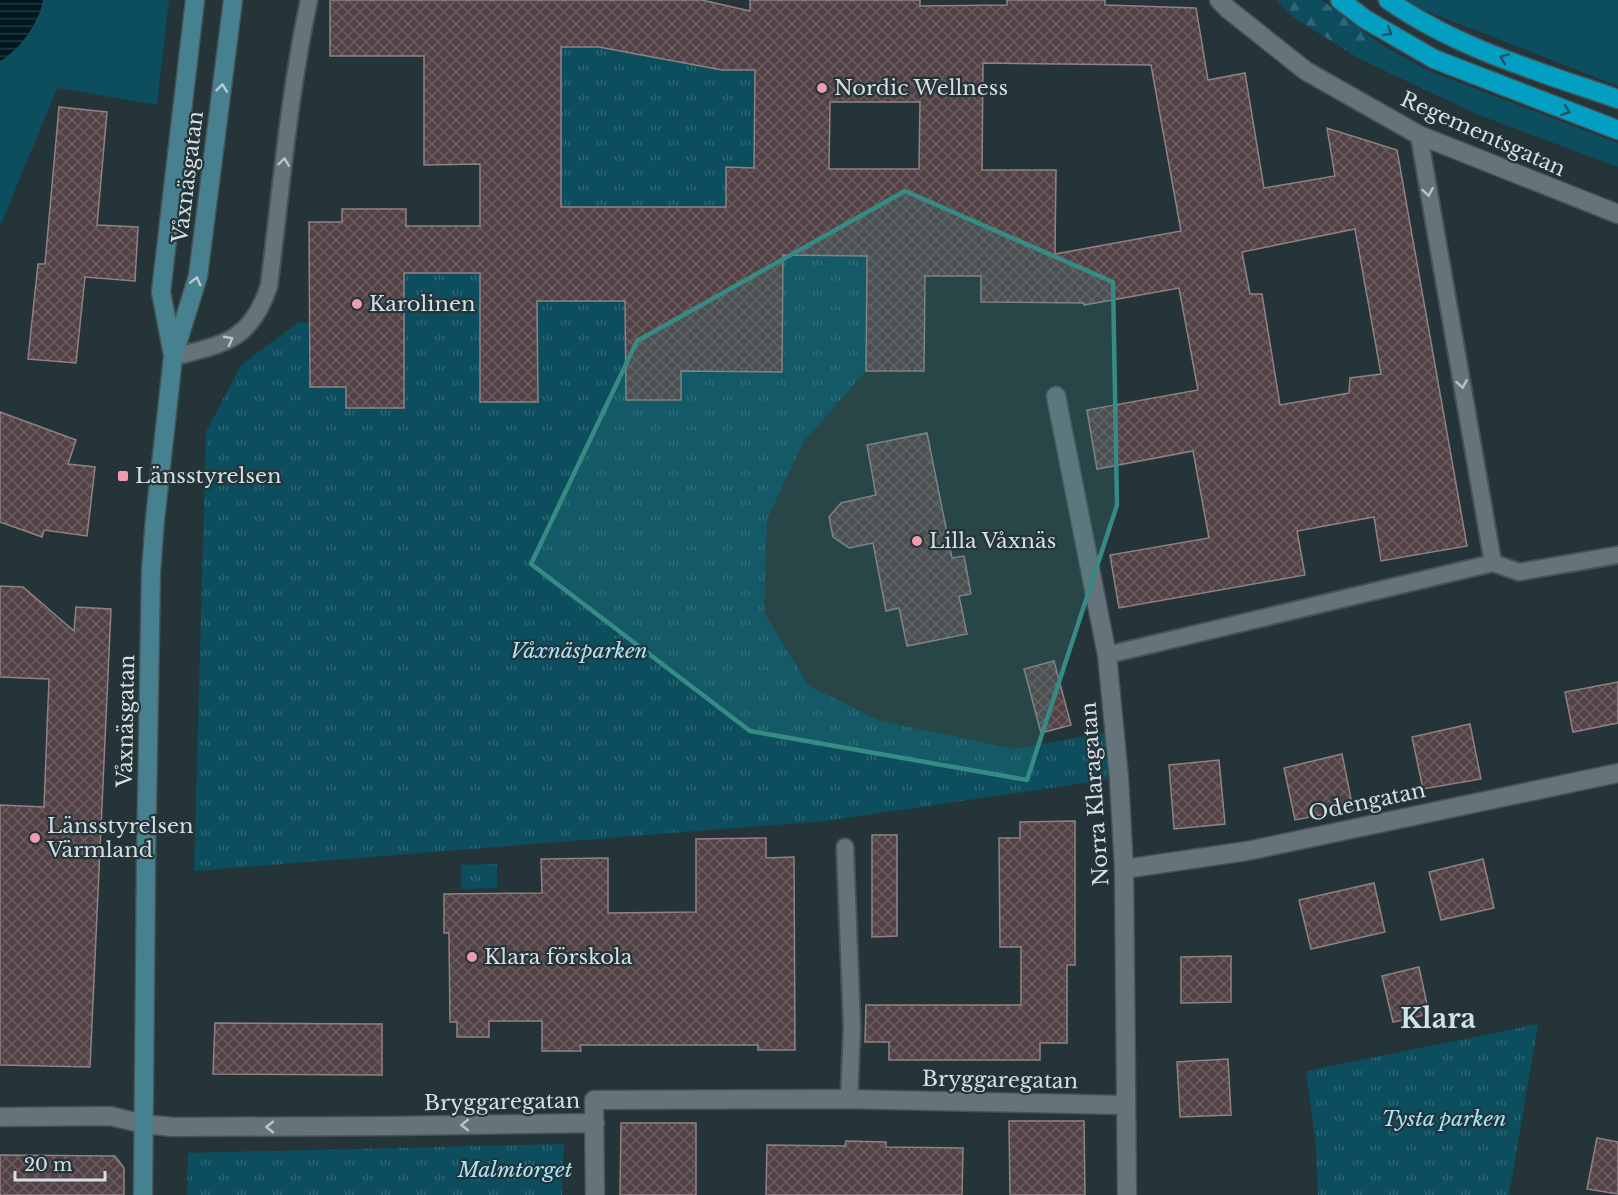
<svg xmlns="http://www.w3.org/2000/svg" width="1618" height="1195" font-family="'Libre Baskerville',serif">
	<style>
		.grass { fill: #0c4d5e }
		.forest { fill: url(#forest-firs) }
		.park { fill: url(#park-tufts) }
		.water { fill: url(#water-rules) }
		.building { fill: url(#building-cross-hatch); stroke: #928184; stroke-width: 1.5; fill-rule: evenodd }
		.lines { fill: none; stroke-linecap: round; stroke-linejoin: round }
		.lane-casing { stroke: #455257; stroke-width: 20 }
		.street-casing { stroke: #455257; stroke-width: 21 }
		.secondary-casing { stroke: #455257; stroke-width: 21 }
		.highway-casing { stroke: #455257; stroke-width: 21 }
		.lane { stroke: #64747a; stroke-width: 16 }
		.street { stroke: #64747a; stroke-width: 18 }
		.secondary { stroke: #478190; stroke-width: 18 }
		.highway { stroke: #039fc3; stroke-width: 18 }
		.oneway { stroke: #1b5462 }
		.oneway2 { stroke: #b9ccd2 }
		.oneway3 { stroke: #bac4c9 }
		.marked { fill: #378b85; fill-opacity: 0.2; stroke: #378b85; stroke-width: 4.5; stroke-linejoin: round }
		.poi-dot { fill: #f29aae; stroke: #253439; stroke-width: 2 }
		.labels { text-anchor: middle; stroke-width: 4.5; stroke-linejoin: round; paint-order: stroke }
		.poi-label { font-size: 21px; fill: #d6dfe3; stroke: #253439; text-anchor: start }
		.street-label { font-size: 21px; fill: #d6dfe3; stroke: #253439 }
		.park-label { font-size: 21px; font-style: italic; fill: #a3e5fc; stroke: #253439 }
		.district-label { font-size: 27px; font-weight: bold; fill: #d1e3ea; stroke: #253439 }
	</style>
	<defs>
		<pattern id="forest-firs" width="22" height="20" patternUnits="userSpaceOnUse" patternTransform="scale(1.5)"><rect width="22" height="20" fill="#0c4d5e"/><path d="M5 1l3.5 6h-7zM16 11l3.5 6h-7z" fill="#2f6675"/></pattern>
		<pattern id="park-tufts" width="24" height="20" patternUnits="userSpaceOnUse" patternTransform="scale(1.5)"><rect width="24" height="20" fill="#0c4d5e"/><path d="M3 7l-1-3M5 7V3M7 7l1-3M15 17l-1-3M17 17v-4M19 17l1-3" fill="none" stroke="#2f6675"/></pattern>
		<pattern id="water-rules" width="6" height="5" patternUnits="userSpaceOnUse" patternTransform="scale(1.5)"><rect width="6" height="5" fill="#001820"/><path d="M0 2.5h6" fill="none" stroke="#243940"/></pattern>
		<pattern id="building-cross-hatch" width="8" height="8" patternUnits="userSpaceOnUse" patternTransform="scale(1.5)"><rect width="8" height="8" fill="#524245"/><path d="M0 0l8 8M0 8l8-8" fill="none" stroke="#6a5d60"/></pattern>
	</defs>
	<rect width="100%" height="100%" fill="#253439"/>
	<!-- grass -->
	<path class="grass" d="M43,0h126l-12,105 -100,-17 -57,139v-166l8,-5 33,-45z
		M1407,0h211v86l-197,-77z
		M1380,44l49,27 189,72v24l-142,-53 -116,-55z"/>
	<!-- forest -->
	<path class="forest" d="M1277,0h45l58,44 -20,15 -67,-42z"/>
	<!-- park -->
	<path class="park" d="M599,47l123,23h45l3,98h-44l-2,203 59,-116 84,1 -1,115 -62,70 -37,78 -3,94 45,73 71,35 134,28 93,-17 12,46 -294,43 -631,50 12,-439 35,-67 58,-43 11,1v64h36v21h57l1,-135h76v129l58,-1 -1,-100h88l1,99h55v-193h-142l22,-42v-74l-22,-43z
		M497,864v24l-36,1v-24z
		M1538,1024l-29,171h-191l-2,-48 -10,-76z
		M564,1144l-2,51h-375l1,-42z"/>
	<!-- water -->
	<path class="water" d="M0,0h43c-5,25 -22,48 -43,61z"/>
	<!-- building -->
	<path class="building" d="M330,0h372l48,11v-11h170v6l87,-1v-5h98v5l91,3 12,72 37,-7 19,115 71,-12 -8,-48 70,22 70,396 -86,15 -7,-44 -77,14 8,44 -186,33 -9,-53 99,-17 -16,-87 -96,18 -10,-59 111,-20 -19,-102 -95,17v-2l-103,-1v-26h-56l-1,95h-58l1,-115 -84,-1 -1,117 -101,-1v29h-55l-1,-99h-88l1,101h-58v-129h-76v135h-58v-21h-36l-1,-165h33v-13h64v17h74v-62l-56,1v-109h-94zM561,47h38l123,23h33l-1,98 -28,-1v40h-165zM983,63l168,2 30,166 -126,23 1,-84h-74zM830,102h90l-1,67h-90zM1355,229l26,145 -31,4 -1,15 -69,12 -18,-111h-12l-8,-42z
		M59,107l48,5 -10,113 41,2 -3,54 -50,-4 -9,86 -48,-4 10,-95h7z
		M0,412l76,28 -8,24 27,3 -8,69 -43,-6 -2,7 -42,-15z
		M927,433l25,125 12,-2 7,38 -12,2 8,38 -60,12 -8,-38 -13,3 -13,-68 -24,5 -16,-11 -4,-20 12,-14 35,-8 -9,-50z
		M0,586l23,1 51,44 2,-24 35,2 -21,458 -90,-2v-260l44,2 5,-128 -49,-2z
		M1054,661l17,64 -30,8 -17,-64z
		M1618,682v41l-45,9 -8,-40z
		M1470,724l11,55 -58,10 -11,-52z
		M1342,754l11,55 -58,11 -11,-52z
		M1219,760l6,64 -51,5 -5,-64z
		M1075,821v144h-8v78h-27v17h-151v-18h-24l1,-37h155v-58h-21l-1,-109h21v-16z
		M872,835h25v101l-25,1z
		M766,838v20l28,-1 1,193h-37v-5h-178l1,6h-39v-30h-53v16h-32v-15h-7l-1,-89h-5v-39l98,-1 -1,-34 67,-1v55l88,-1v-73z
		M1483,859l11,49 -53,12 -12,-48z
		M1374,883l11,49 -74,17 -12,-49z
		M1231,956v46l-50,1v-46z
		M1419,967l10,47 -36,8 -11,-46z
		M215,1023l167,1v51l-169,-1z
		M1228,1059l3,56 -51,2 -3,-55z
		M1009,1121h75l1,74h-75z
		M621,1123h75v72h-76z
		M1597,1138l21,4v52l-31,-5z
		M846,1141l40,1v5l77,1 -1,47h-196l1,-50 78,1z
		M0,1155l115,1 9,12v27h-124z"/>
	<g class="lines">
		<!-- lane casing -->
		<g class="lane-casing">
			<path id="lane" d="M1419,135l74,428
				M173,357c51,-13 78,-16 96,-71 12,-96 20,-192 40,-286
				M1107,655l386,-92 26,9 99,-17
				M845,847l7,180 -3,72"/>
		</g>
		<!-- street casing -->
		<g class="street-casing">
			<path id="street" d="M1219,0l9,9 78,62 113,64 199,79
				M1056,396l51,259 12,123 5,91 3,326
				M1124,869l123,-18 371,-78
				M0,1117l110,-1 34,8 29,3 219,-1 203,-3
				M595,1195l-1,-95 248,-1 283,6"/>
		</g>
		<!-- secondary casing -->
		<g class="secondary-casing">
			<path id="secondary" d="M173,355l-12,-63 34,-292
				M143,1195l3,-337 5,-286 4,-53 18,-162 25,-81 35,-276"/>
		</g>
		<!-- highway casing -->
		<g class="highway-casing">
			<path id="highway" d="M1340,0l25,19 69,40 184,71
				M1388,0c68,48 152,72 230,99"/>
		</g>
		<!-- lane -->
		<use href="#lane" class="lane"/>
		<!-- street -->
		<use href="#street" class="street"/>
		<!-- secondary -->
		<use href="#secondary" class="secondary"/>
		<!-- highway -->
		<use href="#highway" class="highway"/>
	</g>
	<!-- one-way arrows -->
	<defs><path id="oneway-chevron" d="M-2-3.5L2.5 0L-2 3.5" fill="none" stroke-width="1.6" stroke-linecap="round" stroke-linejoin="round" transform="scale(1.5)"/></defs>
	<g class="oneway">
		<use href="#oneway-chevron" transform="translate(1388 32) rotate(30)"/>
		<use href="#oneway-chevron" transform="translate(1504 58) rotate(-158)"/>
		<use href="#oneway-chevron" transform="translate(1566 111) rotate(20)"/>
	</g>
	<g class="oneway2">
		<use href="#oneway-chevron" transform="translate(222 88) rotate(-83)"/>
		<use href="#oneway-chevron" transform="translate(196 281) rotate(-76)"/>
	</g>
	<g class="oneway3">
		<use href="#oneway-chevron" transform="translate(284 162) rotate(-83)"/>
		<use href="#oneway-chevron" transform="translate(1428 192) rotate(80)"/>
		<use href="#oneway-chevron" transform="translate(229 340) rotate(-28)"/>
		<use href="#oneway-chevron" transform="translate(1462 384) rotate(80)"/>
		<use href="#oneway-chevron" transform="translate(465 1125) rotate(179)"/>
		<use href="#oneway-chevron" transform="translate(270 1127) rotate(180)"/>
	</g>
	<!-- marked area -->
	<path class="marked" d="M905,191l208,91 4,223 -90,275 -277,-49 -219,-167 106,-223z"/>
	<!-- markers -->
	<g class="poi-dot">
		<circle cx="822" cy="88" r="6"/>
		<circle cx="357" cy="304" r="6"/>
		<rect x="117" y="470" width="12" height="12" rx="3"/>
		<circle cx="917" cy="541" r="6"/>
		<circle cx="35" cy="838" r="6"/>
		<circle cx="472" cy="957" r="6"/>
	</g>
	<g class="labels">
		<!-- poi labels -->
		<g class="poi-label">
			<text x="834" y="95">Nordic Wellness</text>
			<text x="369" y="311">Karolinen</text>
			<text x="135" y="483">Länsstyrelsen</text>
			<text x="929" y="548">Lilla Våxnäs</text>
			<text x="47" y="833">Länsstyrelsen<tspan x="47" dy="24">Värmland</tspan></text>
			<text x="484" y="964">Klara förskola</text>
		</g>
		<!-- street labels -->
		<g class="street-label">
			<text transform="translate(1483 134) rotate(24)" y="7">Regementsgatan</text>
			<text transform="translate(188 177) rotate(-83)" y="7">Våxnäsgatan</text>
			<text transform="translate(126 721) rotate(-89)" y="7">Våxnäsgatan</text>
			<text transform="translate(1095 794) rotate(-94)" y="7">Norra Klaragatan</text>
			<text transform="translate(1367 802) rotate(-12)" y="7">Odengatan</text>
			<text transform="translate(1000 1080) rotate(1)" y="7">Bryggaregatan</text>
			<text transform="translate(502 1102) rotate(-1)" y="7">Bryggaregatan</text>
		</g>
		<!-- park labels -->
		<g class="park-label">
			<text x="579" y="658">Våxnäsparken</text>
			<text x="1444" y="1126">Tysta parken</text>
			<text x="515" y="1177">Malmtorget</text>
		</g>
		<!-- district labels -->
		<g class="district-label">
			<text x="1438" y="1028">Klara</text>
		</g>
	</g>
	<!-- scale -->
	<path d="M15 1171v9h90v-9" fill="none" stroke="#d6dfe3" stroke-width="3"/>
	<text x="24" y="1171" font-size="18" fill="#d6dfe3" stroke="#253439" stroke-width="4.5" paint-order="stroke">20 m</text>
</svg>
